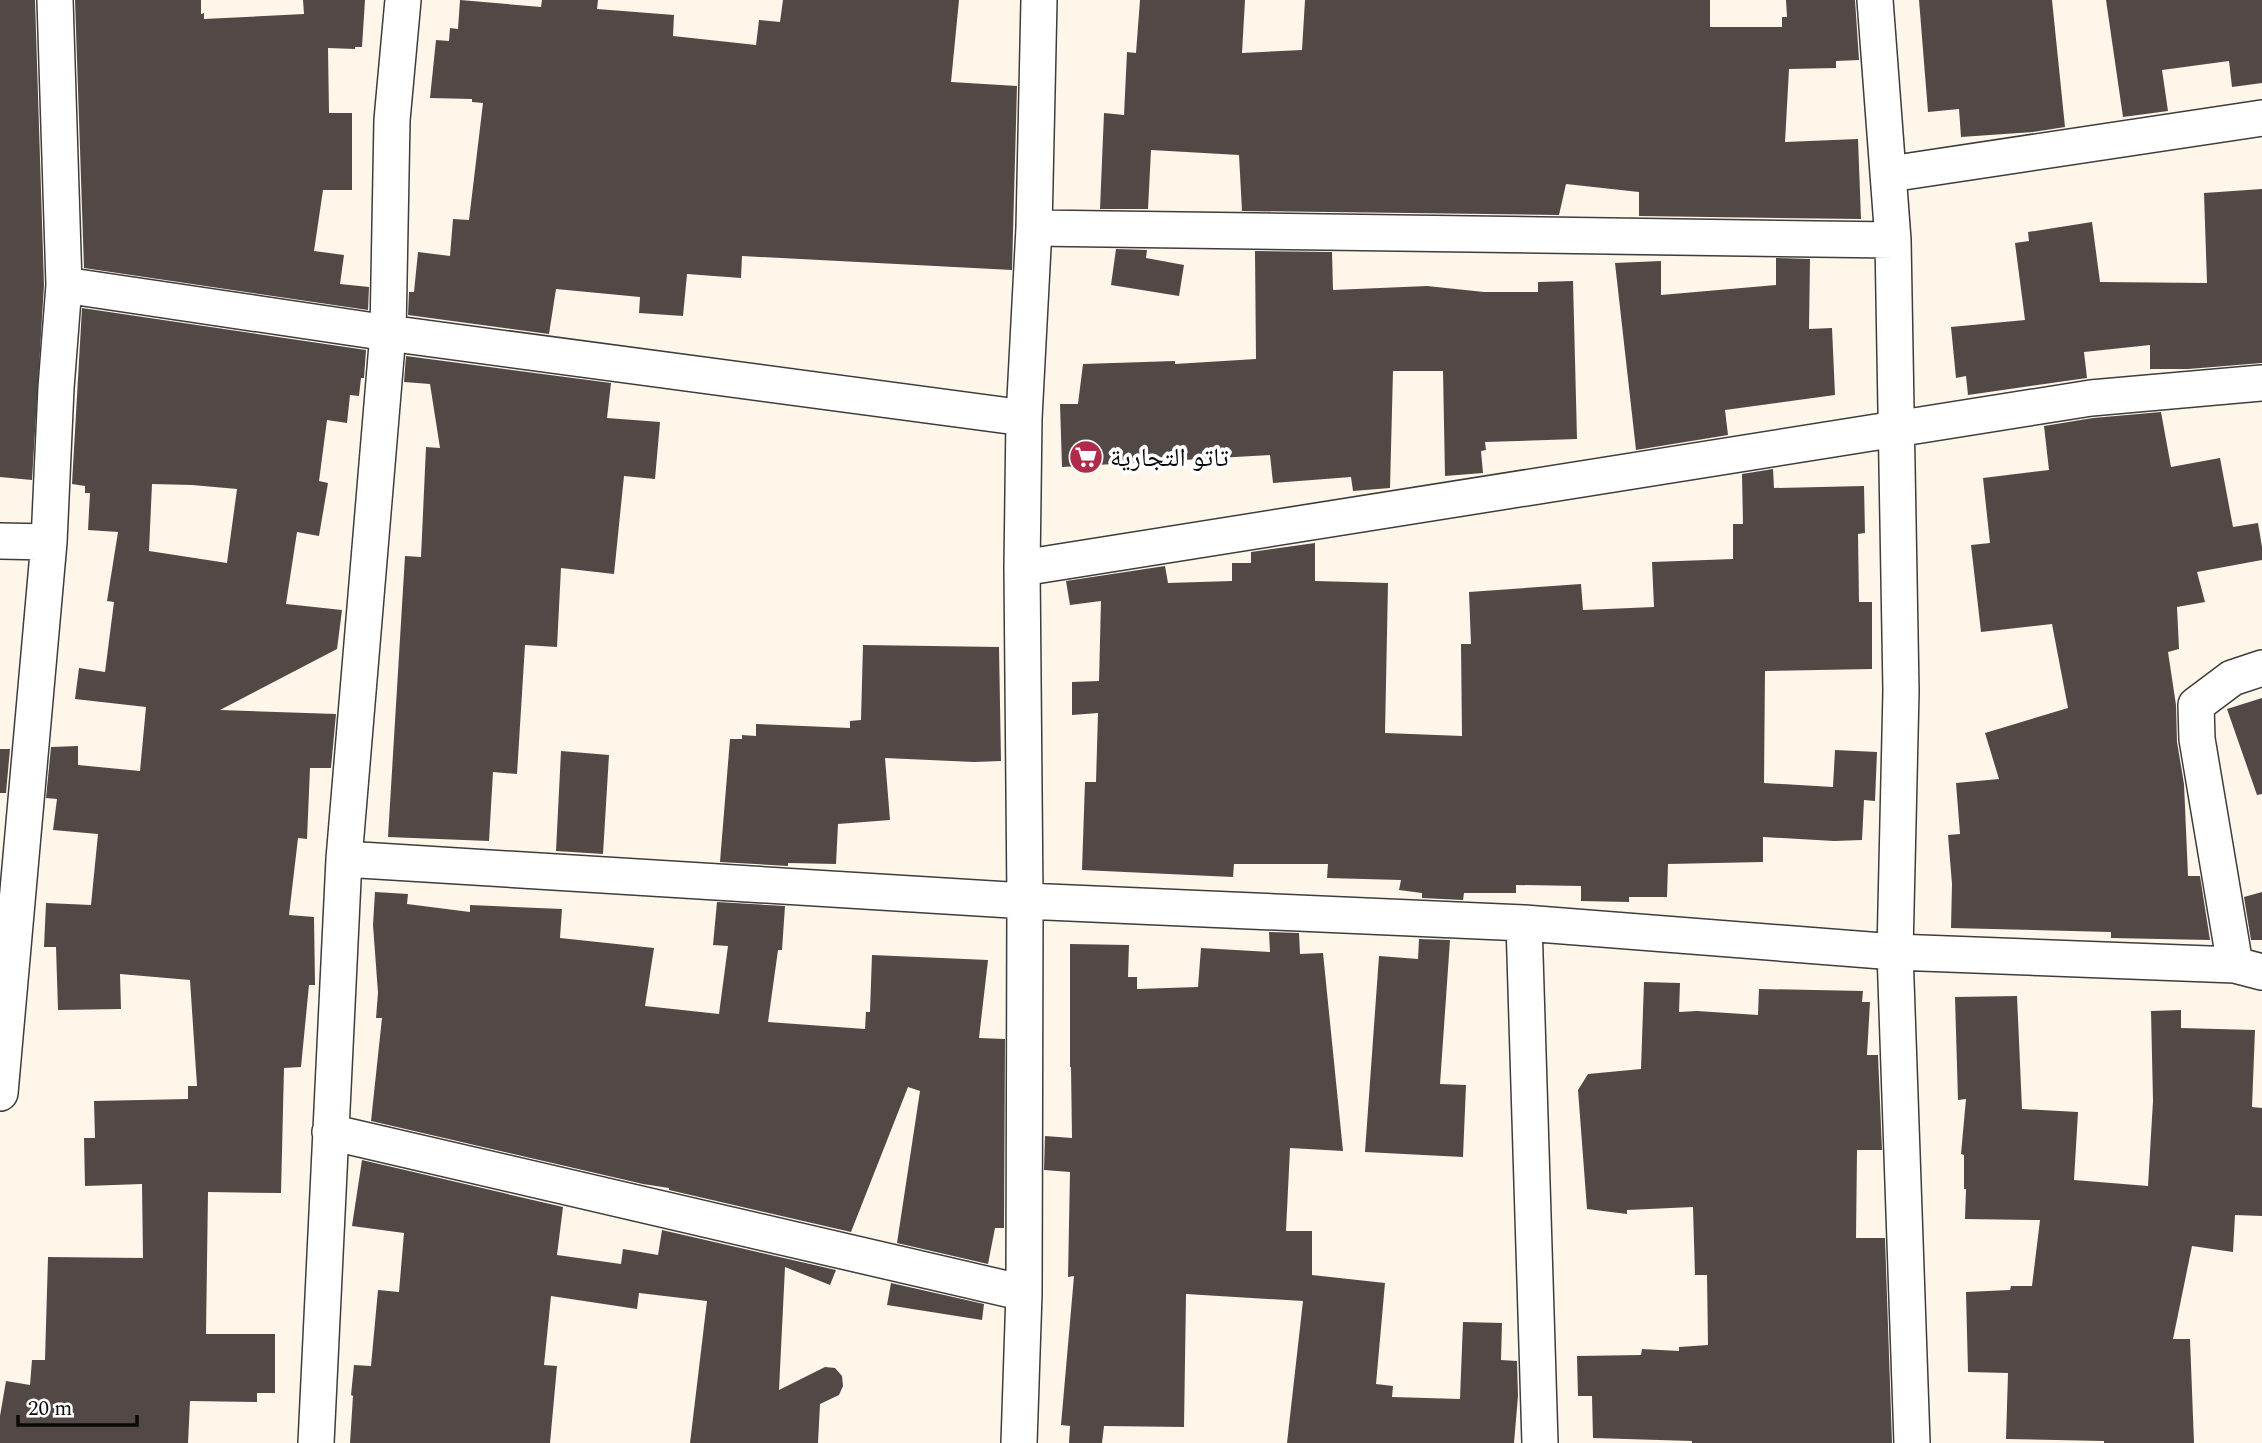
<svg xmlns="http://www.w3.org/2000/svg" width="2262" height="1443" font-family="Spectral,'Noto Naskh Arabic',serif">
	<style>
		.building { fill: #524947; fill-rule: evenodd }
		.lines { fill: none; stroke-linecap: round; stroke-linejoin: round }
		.minor-casing { stroke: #3d3d3d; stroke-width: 38 }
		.minor { stroke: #fff; stroke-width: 35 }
		.labels { text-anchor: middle; stroke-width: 7; stroke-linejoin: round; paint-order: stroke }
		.poi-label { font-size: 26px; fill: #0a0a0a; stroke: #fff; text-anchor: start }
	</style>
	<rect width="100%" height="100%" fill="#fef6e8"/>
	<!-- building -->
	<path class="building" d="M0,0h35l9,285 -12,195 -32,-3z
		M75,0h126v14l3,-1v6l100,-5 -1,-14h62l-3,47h-7v2l-27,-1 1,65h23v77h-29l-9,61 30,4 -4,29 29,3 -1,23 -284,-42z
		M460,0l81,7 1,-7h56l-1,9 77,6 -1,21 83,9 3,-25 21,2 3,-22h176l-8,82 66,4 -5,184 -270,-14 -1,22 -54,-4 -4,42 -44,-3 1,-16 -84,-8 -7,45 -141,-19 1,-23h5l4,-40 32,4 3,-37 16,1 14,-117 -11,-1v-3l-42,-1 6,-58 13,1 1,-13 8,1z
		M1140,0h105l-3,53 60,-3 3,-50h405v27h72v-10h5l-1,-17h69l4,60 -23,1v7l-47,1 -4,73 73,-3 3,80 -222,-3v-24l-73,-8 -7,31 -317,-4 -3,-56 -88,-5 -3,59h-48l4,-96 20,2 3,-63 9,1z
		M1919,0h133l13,127 -32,5 -72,5 -2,-28 -31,3z
		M2106,0h156v83l-30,4 -3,-26 -67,9 6,41 -45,6z
		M2262,189v174l-74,6h-38v-24l-66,7 3,26 -119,17 -2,-19 -10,2 -5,-51 74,-7 -10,-77 14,-2 -1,-9 64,-10 8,60 107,1 -3,-90z
		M1116,249l31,1 -1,8 38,7 -5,31 -68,-11z
		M1255,251l77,1 1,38 94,-4 57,6h54v-10l35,-1 4,158 -92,3 1,8 -5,1 2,22 -38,3 -2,-105h-50l-3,117 -37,3 -2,-14 -78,6 -3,-28 -208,12 -2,-63h18l5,-40 92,-3v3l81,-5z
		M1776,258l34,1 -1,70 23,-1 3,67 -110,15 3,25 -92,15 -21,-187 46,-2v34l115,-10z
		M82,308l284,42 -2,28h-3l-2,18 -9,-1 -3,28 -20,-3 -8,61 9,2 -9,53 -22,-4 -11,72 56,6 -5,39 -117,61 116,4 -5,54h-21l-3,71 -9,-1 -9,77 25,2 1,68h-6l-8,82 -17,1 -3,125 -73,-1 -2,142h69v59h-18v9l-67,-1 -2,42h-188v-27l6,-35 24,4 2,-25h13l3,-103 95,1 -1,-74 -57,2 -1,-48h11l-1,-37 94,-2v-13h9l-7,-106 -70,-6 1,35 -63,1 -2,-63h-12l2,-44 45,2 7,-71 -45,-4 4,-31 -11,-1 5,-51 27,-1v19l62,6 6,-64 -71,-8 4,-31 26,4 9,-70 -7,-1 11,-69 -30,-2 2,-37h-5v-7l-13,-2zM152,484l40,1 45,4 -10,74 -78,-12z
		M406,356l205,27 -4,35 53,4 -5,57 -31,-3 -10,98 -53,-6 -4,79 -32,-2 -8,129 -24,-2 -4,69 -101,-4 17,-281 16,1 5,-110 14,1 -10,-64 -26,-2z
		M2161,412l10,55 49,-9 13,69 25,-4 4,24v13l-65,12 8,30 -28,5 2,42 -11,3 8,53 1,37 7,42 4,92h12l10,64 -99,-2v-6l-160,-4 1,-44 -4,-49 12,-1 -4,-51 43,-4 -14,-46 83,-25 -16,-84 -71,8 -10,-87 19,-2 -7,-65 66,-8 -5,-44 49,-8z
		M1773,469l1,19 90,-2 1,47 -7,1 1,68h13v67l-107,2 -1,112 69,4 2,-37 42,2 -2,49 -11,-1 -2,40 -28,1 -71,-4v25l-95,2 -1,33h-38v5l-48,-1v-15l-65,-1v8h-52l-1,7 -41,-2v-5l-23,-3 2,-10 -74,-2 1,-14h-94l-1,13 -151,-7 3,-88h11l2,-69 -26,2v-33l27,-1 2,-80 -31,4 -4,-24 99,-15 3,17 64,-2v-18h19v-11l64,-9v38l73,2 -3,150 77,3 -1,-92h10l-2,-52 112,-8 2,26 71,-3 -2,-45 81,-3v-35h10l-1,-50z
		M863,645l136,2 2,114 -27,1 -89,-4 5,62 -52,4 -2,40 -48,-1v3l-68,-4 10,-123h12v-4l14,1v-12l94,4v-7l11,-1z
		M2262,698v96l-5,1 -30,-86z
		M0,749h10l-4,44h-6z
		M561,751l48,4 -6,99 -47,-3z
		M375,892l33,2 -1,10 63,8v-7l92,4 -2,29 94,10 -9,58 74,8 9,-68 -15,-1 4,-43 68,4 -3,44h-4l-10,72 97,7 1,-17h4l2,-57 116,5 -9,78 26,1 -1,189h-9l-7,36 -91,-21 23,-152 -12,-4 -57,145 -182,-42v-2l-26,-4 -272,-63 11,-103h-6l2,-25 -5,-68z
		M2262,892v48h-11l-7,-43z
		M1269,932l30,1 1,21 23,-1 20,198 -53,-3 -4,83h26v44l73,8 -9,101 17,2 -1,11 68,2 3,-77 39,1 -1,37 16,1 1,35 -4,47h-227l16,-142 -117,-7 -2,133 -80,-1 -2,17h-33l1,-17 -9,-1 13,-149 -6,1 2,-105 -26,-2 1,-34 27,2 -1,-71h-1v-123l59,1 -1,32h9v12l61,-2 3,-39 69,4z
		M1419,939l31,1 -10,144 26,1 -3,72 -98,-5 14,-196 39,3z
		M1644,982l36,1 -1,29 18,-1 61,4 1,-26 104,2 -1,11h8l-3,53h11l4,95h-25l-1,88h29l7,205h-200v-2l-99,-3 -1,-42h-14l-1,-40 64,-1 1,-6 37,2v-4l29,-2 -1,-70h-12l-2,-68 -66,3v4l-40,-5 -9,-119 10,-16 53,-5z
		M2017,996l5,113 56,3 -4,68 74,6 5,-85 -2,-90 30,-1v18l74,2 -3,77 10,1v108l-27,-1 -2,37 -41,-6 -19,93h17l4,104h-90v-2l-98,-2 2,-66 -40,-1 -2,-80 44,-2 1,-4h21l8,-66 -75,-1 1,-30h-2v-34l-3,-1 5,-55 -8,1 -3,-103z
		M362,1160l201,47 -6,48 64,9 2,-15 35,6 4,-25 174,40 -6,15 -45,-18 -6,123 46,-23 10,1 7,8 1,10 -4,9 -19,9 -2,39h-128l17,-142 -68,-8 -2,16 -86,-13 -7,69 13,1 -7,77h-200l3,-47 -2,-1 3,-30 17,1 7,-76 21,2 5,-59 -52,-7z
		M891,1283l93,21 -2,16 -95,-15z"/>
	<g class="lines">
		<!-- minor casing -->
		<g class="minor-casing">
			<path id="minor" d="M1875,0l18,240 8,451 -6,261 17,491
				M1890,174l372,-56
				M1034,228l859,12
				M64,285l324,48 636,85
				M0,541l49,1
				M1022,568l1069,-170 171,-15
				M344,859l681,42 499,22 371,29 340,13 27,7
				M1524,923l16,520
				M2235,965l-38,-226 -1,-34 36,-27 30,-10
				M0,1093l49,-551 7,-154 8,-103 -9,-285
				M330,1132l694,161
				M316,1443l28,-584 44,-526 4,-213 11,-120
				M1019,1443l5,-150 1,-392 -3,-333 2,-150 10,-190 5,-228"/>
		</g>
		<!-- minor -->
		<use href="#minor" class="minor"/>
	</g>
	<!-- icons -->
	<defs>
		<g id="supermarket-disc" transform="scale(1.75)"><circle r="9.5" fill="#b12a49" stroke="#fff"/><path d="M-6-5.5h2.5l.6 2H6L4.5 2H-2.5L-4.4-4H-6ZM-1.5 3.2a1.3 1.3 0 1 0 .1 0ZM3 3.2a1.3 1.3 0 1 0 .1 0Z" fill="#fff"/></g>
	</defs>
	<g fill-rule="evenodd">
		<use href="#supermarket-disc" x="1086" y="457"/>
	</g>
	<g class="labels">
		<!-- poi labels -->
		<g class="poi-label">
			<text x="1110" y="466">تاتو التجارية</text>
		</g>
	</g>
	<!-- scale -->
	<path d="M18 1415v10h119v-10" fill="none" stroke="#0a0a0a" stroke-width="3.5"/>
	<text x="28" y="1415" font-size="21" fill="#0a0a0a" stroke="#ffffff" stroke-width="5" paint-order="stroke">20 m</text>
</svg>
